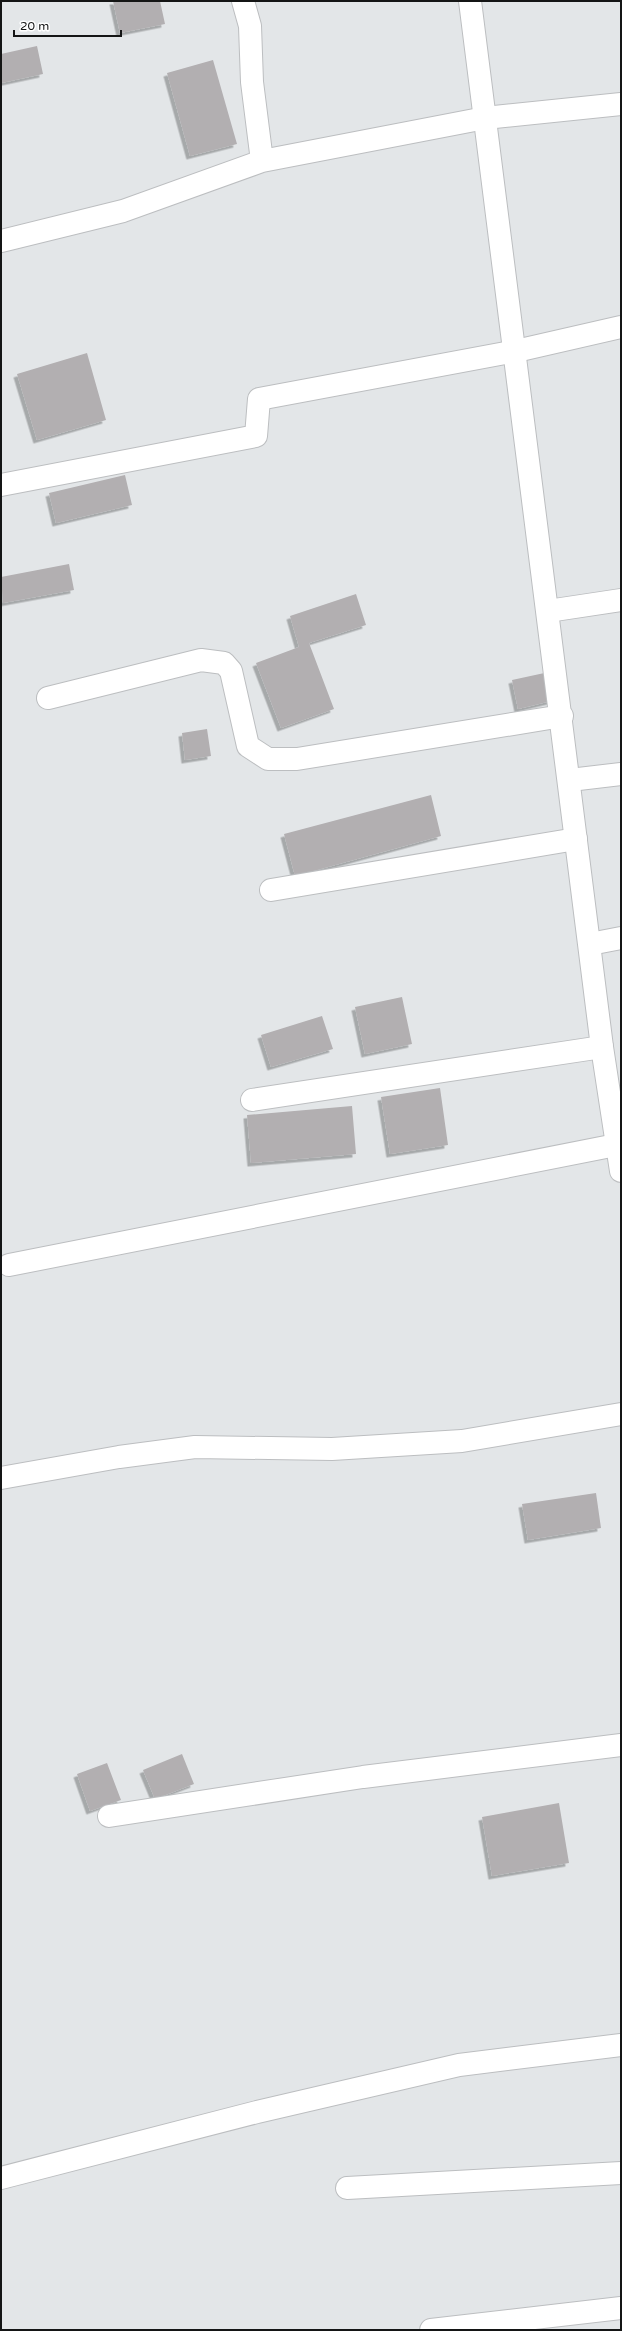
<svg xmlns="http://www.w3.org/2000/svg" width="622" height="2331" font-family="'Varela Round',sans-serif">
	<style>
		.building { fill: #b2afb1; filter: url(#shadow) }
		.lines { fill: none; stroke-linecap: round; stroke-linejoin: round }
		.minor-casing { stroke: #bcbec0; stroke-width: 24 }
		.secondary-casing { stroke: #bcbec0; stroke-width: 24 }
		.minor { stroke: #fff; stroke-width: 22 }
		.secondary { stroke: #fff; stroke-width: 22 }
	</style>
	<defs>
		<filter id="shadow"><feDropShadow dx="-3.5" dy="3.5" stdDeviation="0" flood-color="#0004"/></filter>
	</defs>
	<rect width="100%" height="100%" fill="#e3e6e8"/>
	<!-- building -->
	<path class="building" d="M113,1h47l5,23 -45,9z
		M37,46l6,28 -42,9v-29z
		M213,60l24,84 -47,12 -23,-83z
		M87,353l19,67 -69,20 -20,-66z
		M125,475l7,30 -76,18 -7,-30z
		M69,564l5,26 -71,13 -2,-26z
		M356,594l10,31 -57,18 25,66 -53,19 -25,-65 43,-16 -9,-31z
		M549,672l6,28 -37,9 -6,-29z
		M207,729l4,27 -26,4 -3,-27z
		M431,795l10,41 -146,40 -11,-42z
		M402,997l10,47 -47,10 -10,-47z
		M322,1016l11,33 -62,18 -10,-32z
		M440,1088l8,57 -58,9 -9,-57z
		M352,1106l4,48 -105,9 -4,-48z
		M596,1493l5,35 -73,12 -6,-36z
		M182,1754l12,30 -39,15 -12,-29z
		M107,1763l14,37 -31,11 -13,-37z
		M559,1803l10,60 -77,13 -10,-59z"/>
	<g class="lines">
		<!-- minor casing -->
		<g class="minor-casing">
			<path id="minor" d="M243,1l7,25 2,56 10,79
				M1,241l122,-30 139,-50 223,-43 136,-14
				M1,485l255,-49 3,-37 257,-48 105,-24
				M548,611l73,-11
				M48,698l153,-38 23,3 7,8 17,75 20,13h29l265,-43
				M570,780l51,-6
				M271,890l305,-51
				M590,944l31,-6
				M252,1100l350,-53
				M9,1265l607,-120
				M1,1478l118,-21 76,-10 137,2 130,-8 159,-27
				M109,1816l254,-39 258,-32
				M1,2178l256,-66 202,-47 162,-20
				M347,2188l274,-15
				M431,2330l190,-22"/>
		</g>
		<!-- secondary casing -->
		<g class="secondary-casing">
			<path id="secondary" d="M470,1l132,1046 19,124"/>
		</g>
		<!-- minor -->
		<use href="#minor" class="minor"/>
		<!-- secondary -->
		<use href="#secondary" class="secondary"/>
	</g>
	<!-- border -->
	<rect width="622" height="2331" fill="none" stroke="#141515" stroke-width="4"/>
	<!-- scale -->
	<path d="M14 30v6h107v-6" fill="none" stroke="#141515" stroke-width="2"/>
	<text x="20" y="30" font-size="12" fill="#141515" stroke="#ffffff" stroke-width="3" paint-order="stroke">20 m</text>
</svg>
